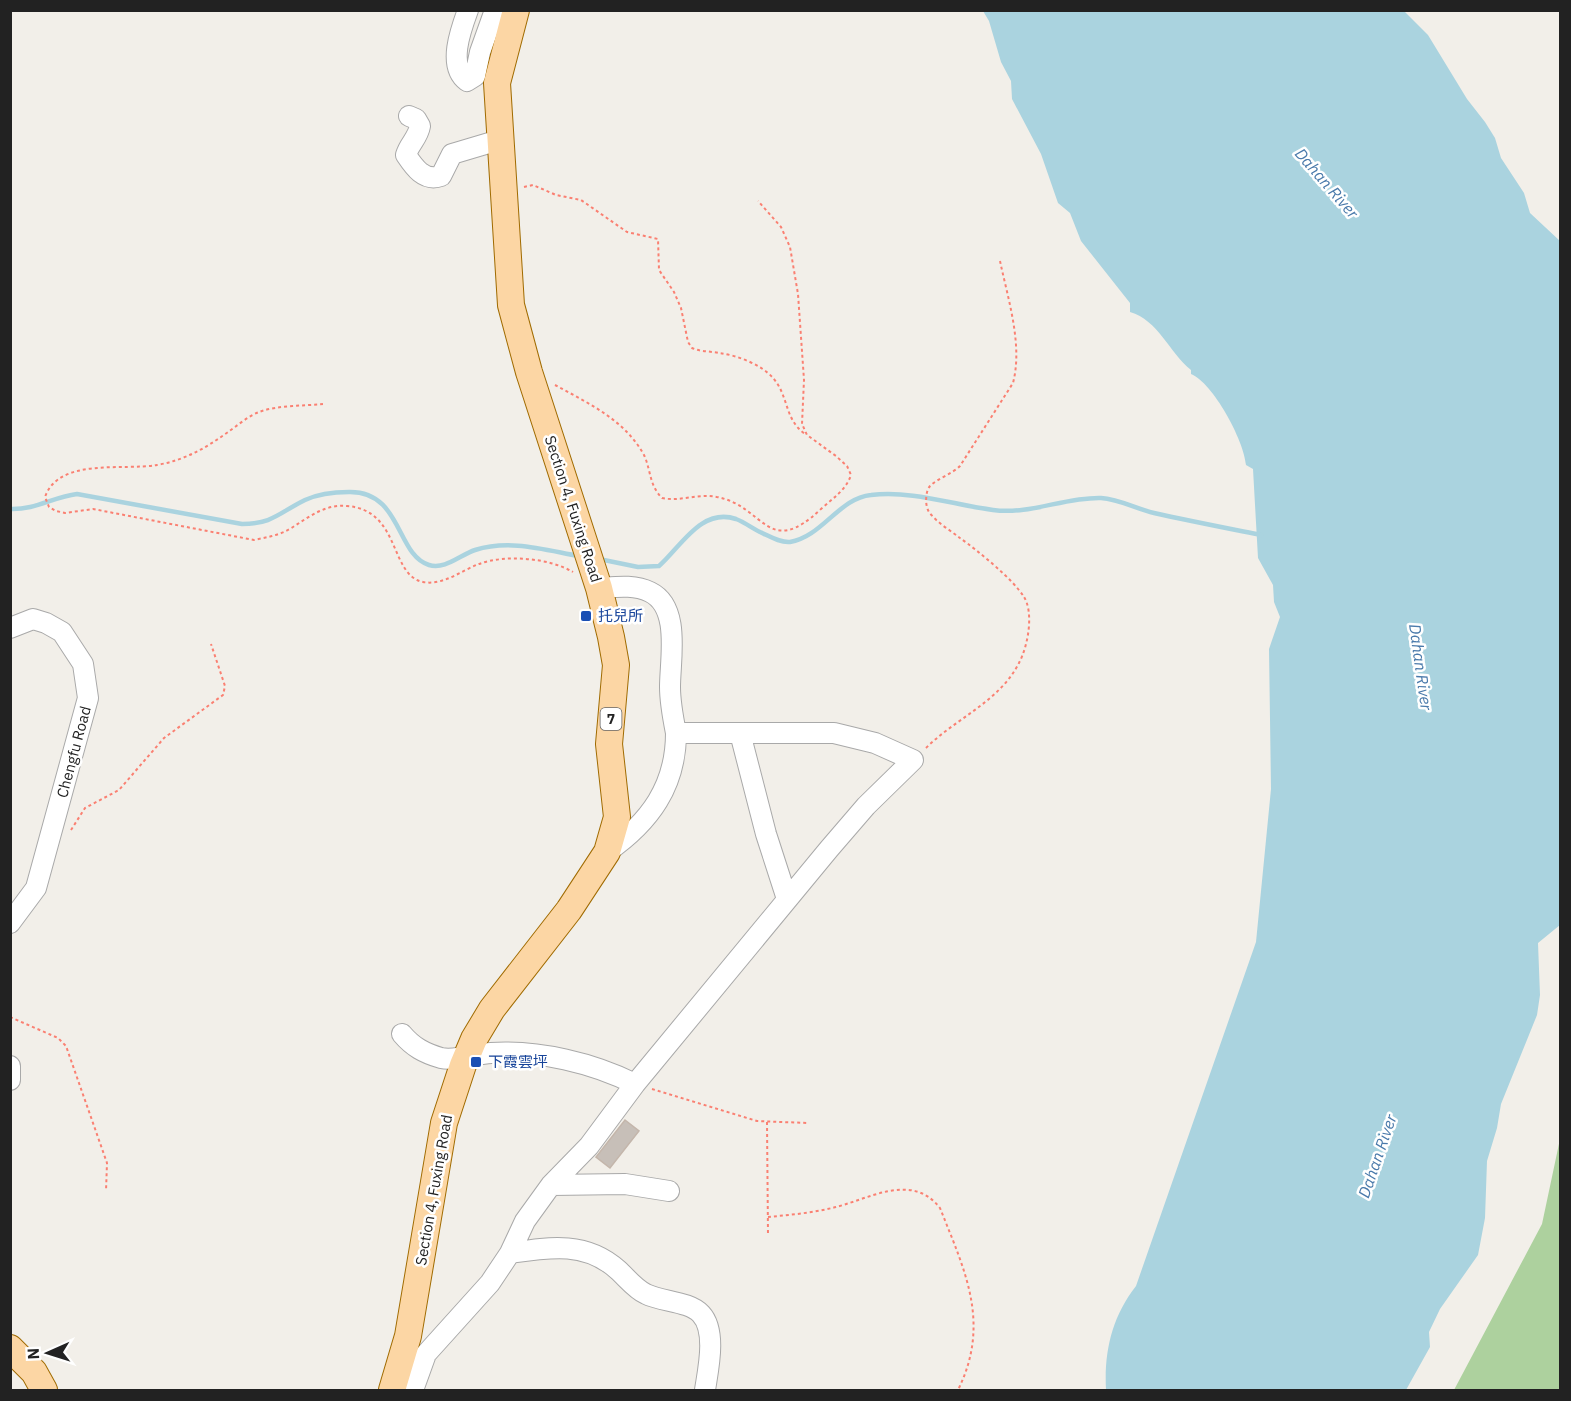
<svg xmlns="http://www.w3.org/2000/svg" width="1571" height="1401" font-family="'IBM Plex Sans','Noto Sans TC',sans-serif">
	<style>
		.forest { fill: #add19e }
		.water { fill: #aad3df }
		.lines { fill: none; stroke-linecap: round; stroke-linejoin: round }
		.stream { stroke: #aad3df; stroke-width: 4.5 }
		.building { fill: #c7bfb8; stroke: #c4b6ab; stroke-width: 1.5 }
		.minor-casing { stroke: #a9a9a9; stroke-width: 22 }
		.major-casing { stroke: #a06b00; stroke-width: 28 }
		.path { stroke: #fa8072; stroke-width: 2; stroke-dasharray: 3 3; stroke-linecap: butt }
		.minor { stroke: #fff; stroke-width: 20 }
		.major { stroke: #fcd6a4; stroke-width: 26 }
		.transit-dot { fill: #1a4fb4; stroke: #fff; stroke-width: 2 }
		.labels { text-anchor: middle; stroke-width: 5; stroke-linejoin: round; paint-order: stroke }
		.shield { fill: #fff; stroke: #646464; stroke-width: 1.5 }
		.shield-label { font-size: 14px; font-weight: bold; fill: #222 }
		.street-label { font-size: 15px; fill: #222; stroke: #fff }
		.transit-label { font-size: 15px; fill: #164399; stroke: #fff; text-anchor: start }
		.water-label { font-size: 16px; font-style: italic; fill: #4a7aab; stroke: #fff }
	</style>
	<rect width="100%" height="100%" fill="#f2efe9"/>
	<!-- forest -->
	<path class="forest" d="M1560,1139v251h-106l88,-166z"/>
	<!-- water -->
	<path class="water" d="M983,11h421l24,24 39,64 18,23 10,16 6,20 23,35 6,20 30,28v684l-22,18 2,52 -3,20 -36,89 -4,24 -10,33 -2,57 -7,37 -38,54 -11,23 1,15 -24,43h-300c-2,-39 6,-73 30,-104l120,-344 15,-153 -2,-140 11,-32 -6,-15 -1,-17 -15,-27 -5,-89 -7,-4c-2,-25 -33,-82 -55,-91v-4c-22,-18 -33,-50 -61,-58v-9l-49,-62 -11,-28 -12,-10 -17,-49 -29,-55 -1,-18 -10,-19 -12,-41z"/>
	<g class="lines">
		<!-- stream -->
		<path class="stream" d="M10,509c25,1 43,-12 67,-15l165,30c31,0 38,-12 63,-24 13,-6 30,-8 44,-8 53,-1 47,63 80,73 16,5 31,-10 46,-15 35,-11 70,0 104,6
			M599,559l39,8 21,-1c21,-18 42,-59 77,-47 8,3 16,9 24,13 9,4 20,11 30,10 32,-5 49,-44 81,-47 41,-5 83,10 122,15 38,5 71,-13 108,-12 18,1 36,11 53,15 36,8 72,15 107,22"/>
	</g>
	<!-- building -->
	<path class="building" d="M625,1120l14,11 -29,37 -14,-11z"/>
	<g class="lines">
		<!-- minor casing -->
		<g class="minor-casing">
			<path id="minor" d="M468,10c-7,19 -21,56 -1,71l8,-5 5,-24 15,-42
				M409,116l7,3 4,7c-2,12 -11,18 -14,29 8,12 18,27 35,21l11,-22 47,-14
				M599,588c16,-1 35,-4 51,4 31,15 20,67 20,95 0,16 3,31 6,46
				M10,628l23,-9 13,4 16,9 21,32 5,34 -52,190 -26,35
				M740,733l26,101 21,65
				M402,1034c11,13 22,19 39,24 14,3 35,-4 50,-5 48,-3 102,10 144,31
				M10,1066v14
				M551,1185l74,-1 44,7
				M510,1253c40,-6 76,-12 108,17 9,8 17,19 28,24 16,8 43,7 55,20 16,17 7,56 4,76
				M413,1390l13,-36 64,-71 20,-30 15,-32 26,-36 38,-39 46,-62 194,-235 37,-43 47,-46 -38,-17 -41,-10h-158c0,53 -26,89 -69,119"/>
		</g>
		<!-- major casing -->
		<g class="major-casing">
			<path id="major" d="M10,1348l24,24 10,18
				M392,1390l16,-54 36,-213 19,-58 11,-26 18,-30 77,-99 38,-58 10,-35 -8,-73 7,-79 -5,-28 -12,-49 -70,-216 -18,-67 -14,-222 19,-73"/>
		</g>
		<!-- path -->
		<path class="path" d="M524,187l9,-2 23,10 25,5 46,32 31,7 1,31 15,22 7,16 7,34 4,6c9,4 18,3 27,5 18,2 43,12 54,25 16,18 11,41 32,56
			M555,385c33,18 70,35 89,70 7,15 5,30 18,43 18,4 36,-5 55,-1 48,9 50,63 104,12 12,-11 25,-19 30,-34l-4,-9 -11,-10 -29,-21 -5,-11 2,-44 -6,-86 -8,-47 -9,-20 -23,-26
			M323,404c-20,2 -45,1 -64,8 -11,4 -22,14 -31,20 -22,16 -43,28 -71,33 -33,6 -98,-8 -112,32l4,10 7,4 9,2 28,-4 161,31c14,-3 27,-5 39,-13 17,-11 33,-23 54,-21 54,4 42,69 76,76 20,4 39,-12 56,-18 27,-10 70,-6 94,8
			M926,748c30,-30 73,-46 93,-85 9,-17 15,-50 5,-66 -11,-18 -46,-46 -64,-59 -10,-8 -23,-15 -31,-26 -4,-6 -4,-20 1,-26 8,-8 22,-12 30,-20l53,-83c10,-38 -5,-84 -13,-122
			M71,830l14,-22 34,-18 45,-52 59,-43 2,-9 -14,-42
			M10,1017l48,21 8,8 41,117 -1,28
			M652,1089l105,32 50,2
			M767,1122l1,113
			M768,1217c21,-2 43,-4 64,-9 36,-8 79,-37 108,0 25,63 51,115 18,182"/>
		<!-- minor -->
		<use href="#minor" class="minor"/>
		<!-- major -->
		<use href="#major" class="major"/>
	</g>
	<!-- markers -->
	<g class="transit-dot">
		<rect x="580" y="610" width="12" height="12" rx="3"/>
		<rect x="470" y="1056" width="12" height="12" rx="3"/>
	</g>
	<g class="labels">
		<!-- shield labels -->
		<rect class="shield" x="600.5" y="708" width="21" height="22" rx="4.5"/>
		<g class="shield-label">
			<text x="611" y="724">7</text>
		</g>
		<!-- street labels -->
		<g class="street-label">
			<text transform="translate(573 509) rotate(72)" y="5">Section 4, Fuxing Road</text>
			<text transform="translate(74 752) rotate(-75)" y="5">Chengfu Road</text>
			<text transform="translate(434 1190) rotate(-80)" y="5">Section 4, Fuxing Road</text>
		</g>
		<!-- transit labels -->
		<g class="transit-label">
			<text x="598" y="621">托兒所</text>
			<text x="488" y="1067">下霞雲坪</text>
		</g>
		<!-- water labels -->
		<g class="water-label">
			<text transform="translate(1327 183) rotate(49)" y="6">Dahan River</text>
			<text transform="translate(1421 667) rotate(82)" y="6">Dahan River</text>
			<text transform="translate(1377 1156) rotate(-71)" y="6">Dahan River</text>
		</g>
	</g>
	<!-- border -->
	<rect width="1571" height="1401" fill="none" stroke="#222222" stroke-width="24"/>
	<!-- north arrow -->
	<g transform="translate(48 1353) rotate(267)" stroke="#ffffff" stroke-width="4.5" paint-order="stroke">
	<path d="M0-4.5L10 22L0 15L-10 22Z" fill="#222222"/>
	<text y="-9" font-size="16" font-weight="bold" text-anchor="middle" fill="#222222">N</text>
	</g>
</svg>
